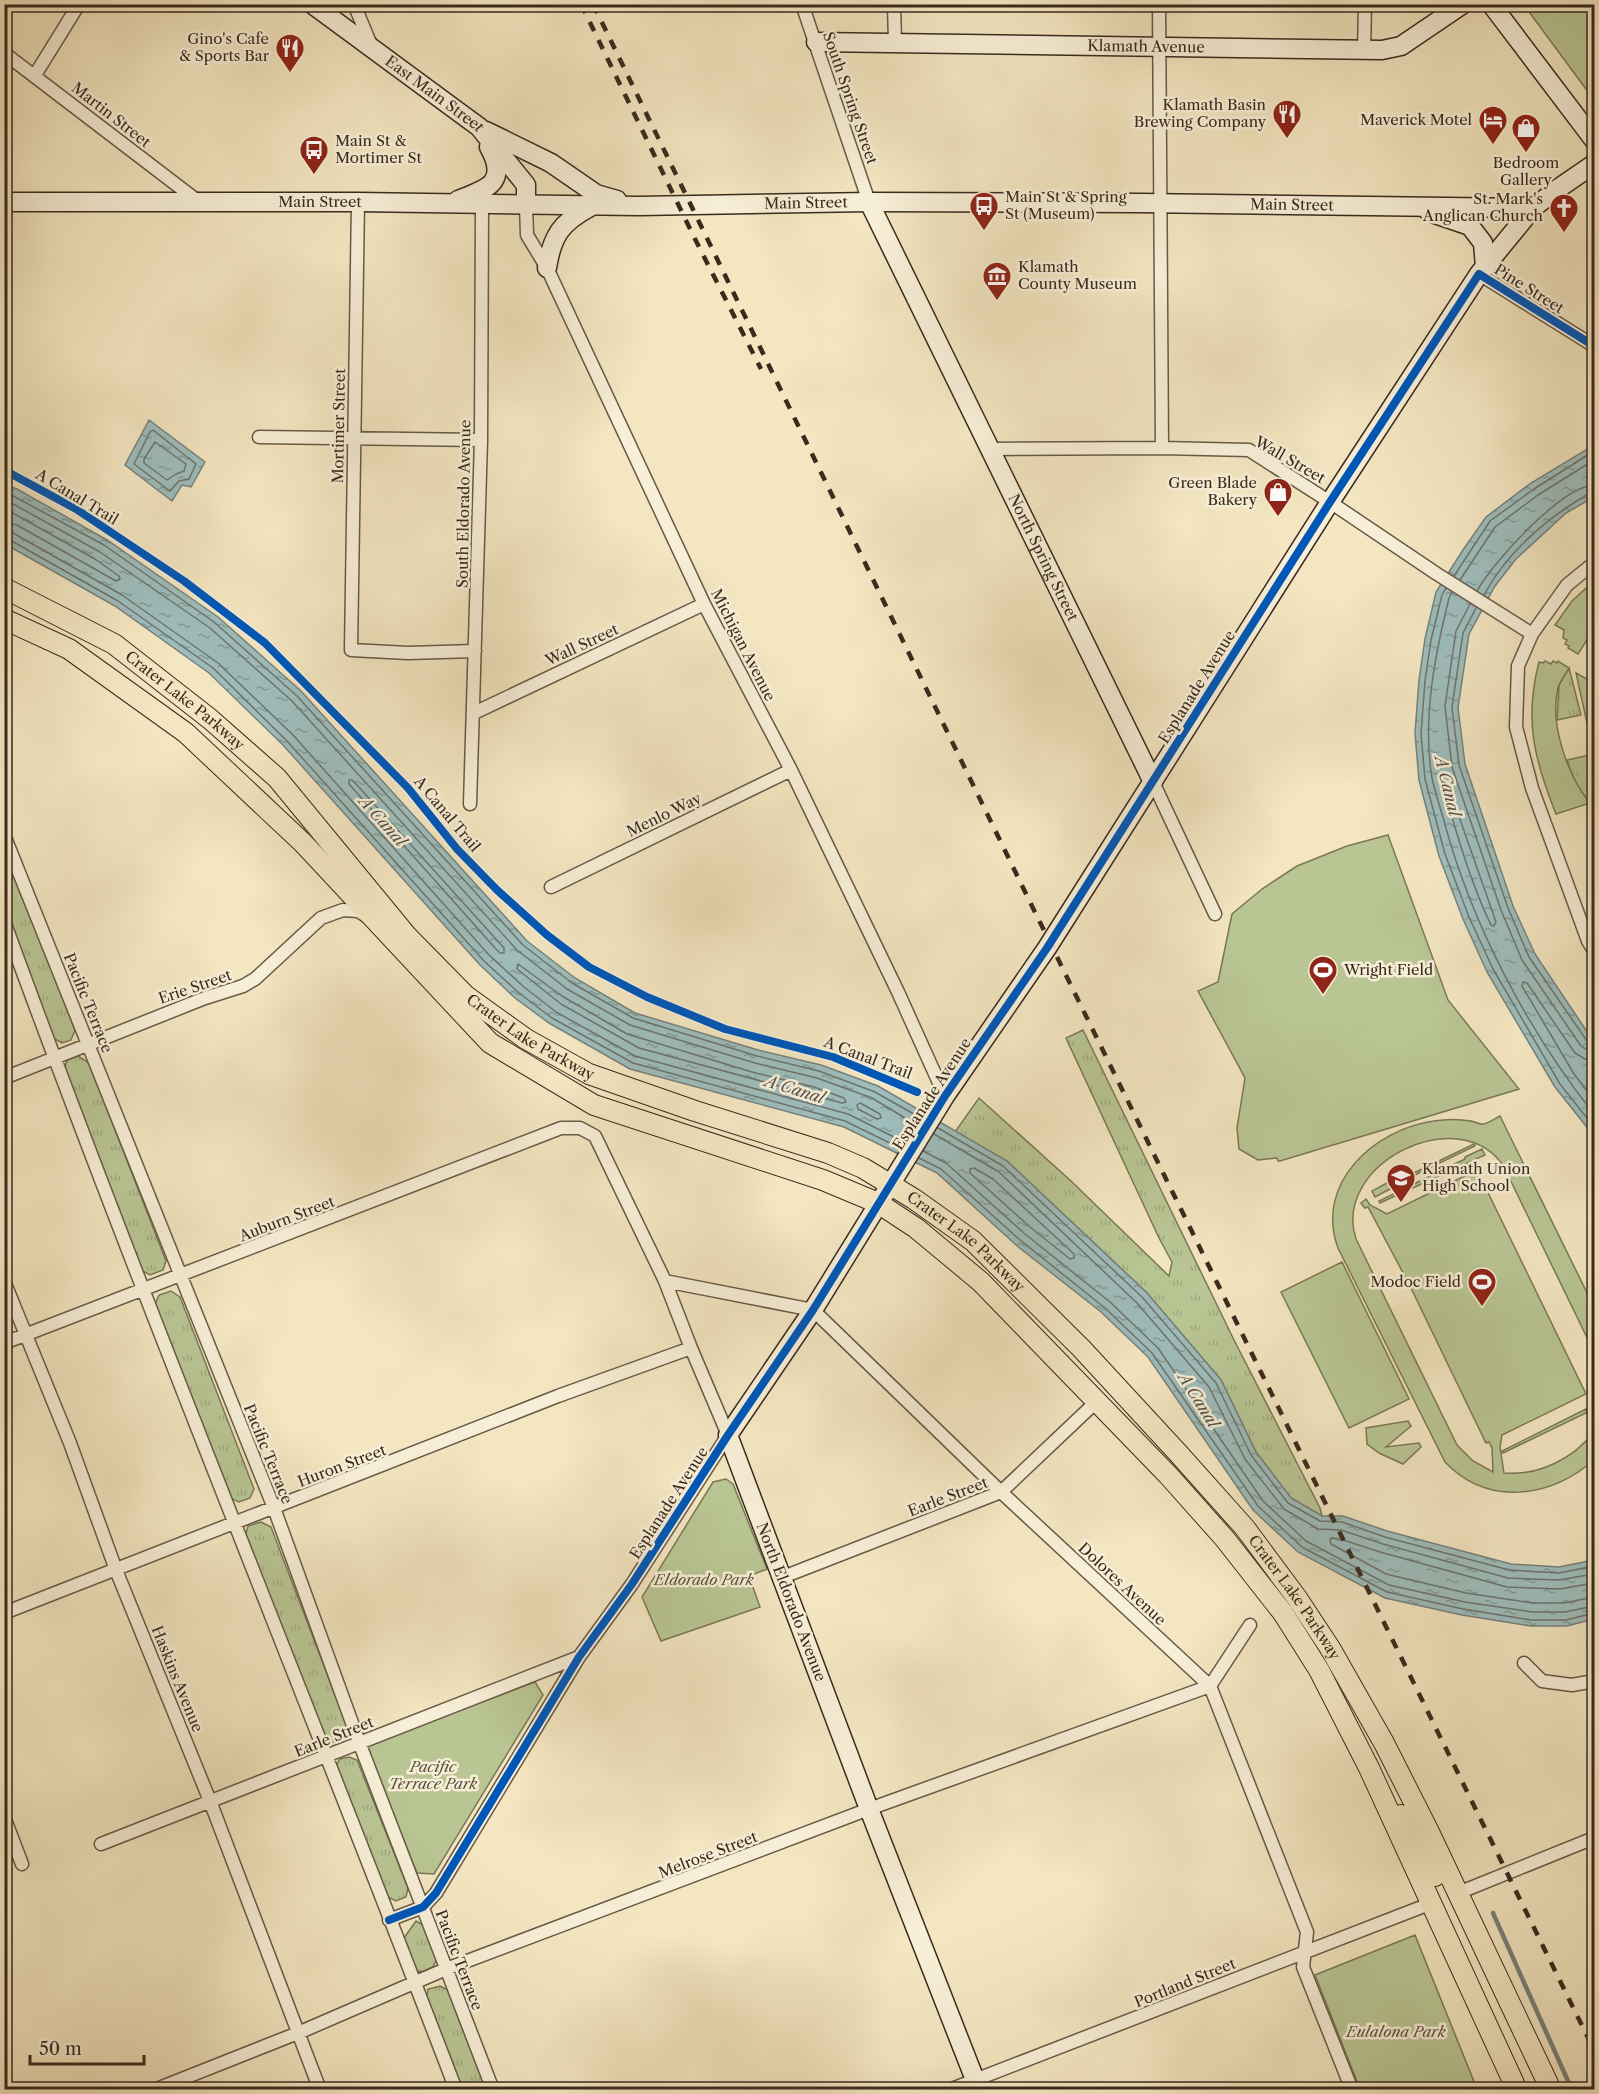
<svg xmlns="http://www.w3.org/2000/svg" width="1599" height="2094" font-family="'Libre Caslon Text',serif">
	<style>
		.grass { fill: url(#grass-tufts); stroke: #7a7859; stroke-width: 1.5 }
		.green { fill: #b9c694; stroke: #7a7859; stroke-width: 1.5 }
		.water { fill: url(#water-ripples); stroke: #76827d; stroke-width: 1.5 }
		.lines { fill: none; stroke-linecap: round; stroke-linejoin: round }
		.shore { stroke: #6c746d; stroke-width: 1.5 }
		.stream { stroke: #76827d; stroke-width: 4.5 }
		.street-casing { stroke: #685947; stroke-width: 15 }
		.secondary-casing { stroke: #3a2a1e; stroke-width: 21 }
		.primary-casing { stroke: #3a2a1e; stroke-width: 22 }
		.street { stroke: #f7efd7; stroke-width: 12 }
		.secondary { stroke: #f7efd7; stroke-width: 18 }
		.primary { stroke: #f3e6c1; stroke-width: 20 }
		.rail { stroke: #3a2a1e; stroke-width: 4.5; stroke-dasharray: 10 10; stroke-linecap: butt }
		.cycleway-casing { stroke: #f7efd7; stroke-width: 11 }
		.cycleway { stroke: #0057b8; stroke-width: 8 }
		.labels { text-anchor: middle; stroke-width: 5; stroke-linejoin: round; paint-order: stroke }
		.poi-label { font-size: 15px; fill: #3a2a1e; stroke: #f7efd7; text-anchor: end }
		.street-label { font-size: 15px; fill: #3a2a1e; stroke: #f7efd7 }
		.park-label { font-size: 15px; font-style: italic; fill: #5a513c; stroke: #f7efd7 }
		.water-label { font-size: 16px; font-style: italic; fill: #534f46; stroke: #f7efd7 }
	</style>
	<defs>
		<pattern id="grass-tufts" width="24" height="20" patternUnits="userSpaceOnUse" patternTransform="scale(1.5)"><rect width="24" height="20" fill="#b9c694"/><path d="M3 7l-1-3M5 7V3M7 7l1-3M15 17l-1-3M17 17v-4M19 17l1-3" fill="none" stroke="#a0aa7f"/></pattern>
		<pattern id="water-ripples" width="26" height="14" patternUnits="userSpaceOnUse" patternTransform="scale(1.5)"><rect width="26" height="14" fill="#9ebdbc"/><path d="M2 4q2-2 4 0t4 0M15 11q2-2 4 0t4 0" fill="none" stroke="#829a98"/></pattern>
	</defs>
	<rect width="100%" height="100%" fill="#f3e6c1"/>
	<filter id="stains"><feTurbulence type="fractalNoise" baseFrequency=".00333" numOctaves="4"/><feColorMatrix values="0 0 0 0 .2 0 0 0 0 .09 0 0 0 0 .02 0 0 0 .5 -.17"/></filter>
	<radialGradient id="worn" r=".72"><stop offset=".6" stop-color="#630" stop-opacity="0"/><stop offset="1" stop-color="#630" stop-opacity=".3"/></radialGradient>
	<!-- grass -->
	<path class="grass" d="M1569,668l12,47 -24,5 2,-35z
		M1576,673l18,10v72z
		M1590,755l4,20v26l-4,2 -15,-20 -8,-23z
		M4,849l71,181 -4,10 -9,3 -9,-5 -48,-126z
		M1083,1030l151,310 86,168 2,8 -31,-18 -35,-46 -35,-72 -74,-87 -140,-132 -52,-29 24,-34 92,83 98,95 3,-14 -13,-24 -93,-200z
		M78,1056l11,7 77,198 -3,9 -13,5 -9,-5 -77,-199 3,-11z
		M171,1291l9,6 74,192 -4,9 -11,4 -9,-4 -75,-194 4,-9z
		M261,1522l10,5 77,202 -4,9 -11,4 -9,-4 -79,-201 3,-11z
		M349,1757l8,3 51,128 -2,9 -10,4 -8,-4 -52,-131 4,-7z
		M416,1921l9,5 12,32 -4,9 -11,5 -8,-2 -10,-32z
		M440,1986l10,5 38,98h-28l-34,-88 2,-12z"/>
	<!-- green -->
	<path class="green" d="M1524,5h70v95z
		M1594,581v48l-16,25 -10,-6 1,-2 -4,-2 2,-4 -4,-2 1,-8 -9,-5 17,-24z
		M1545,661l6,3 2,-3 4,2 1,-2 11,7c-4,7 -9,13 -11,20 -9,35 10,89 32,115l-34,11c-22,-55 -32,-94 -17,-152l4,1z
		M1388,835l60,165 71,89 -239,72h-2l-1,-3 -19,2 -19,-11 -2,-21 8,-50 -47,-87 20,-9 14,-68 30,-25 35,-23 50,-20z
		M1500,1116l94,191v45l-90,-185c-43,-67 -173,-4 -148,72l101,206 16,16 20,11 -1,-24 -3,-6 -3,1 -77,-159 -41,-77 -3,1 -4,-5 5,-4 4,6 17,9 90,-44 109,224 -84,41 -2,12 4,26c34,3 69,-14 90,-41v28c-44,38 -106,47 -149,2l-107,-214c-24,-65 37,-119 96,-127 12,-2 25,-2 37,0 4,1 9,4 13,3 5,-1 12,-6 16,-8z
		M1474,1144l1,2 -83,40v2l-17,9 -3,-6 17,-9 2,2z
		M1482,1149l3,6 -105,48 -1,-2 86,-42v-2z
		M1342,1262l67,137 -60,29 -68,-136z
		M1586,1409l2,3 -85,41 -1,-2z
		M1408,1421l3,5 -25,21 33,-4 2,4 -18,17 -24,-11 -12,-9 -1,-16z
		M726,1479l7,5 34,85 -18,7 11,31 -99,34 -19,-44 71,-115z
		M535,1682l8,13 -109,179 -17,-1 -52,-127z
		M1415,1935l62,154h-117l-45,-114z"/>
	<!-- water -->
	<path class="water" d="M149,420l56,42 -14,25 -9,-2 -10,16 -47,-36z
		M1594,445v52l-28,16 -50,46 -21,27 -26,48 -11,74 7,56 48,142 22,48 59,88v94l-39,-49 -68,-115 -24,-53 -24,-63 -20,-76 -4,-47 4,-53 6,-41 11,-47 27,-42 23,-33 45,-34z
		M4,484l13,5 90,51 111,77 83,74 226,250 48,37 60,35 123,37 63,15 57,21 129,75 140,132 74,87 35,72 35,46 31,18h21l44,15 124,33 48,3 35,-7v59l-27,7h-36l-69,-11 -77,-17 -87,-46 -45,-42 -105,-153 -47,-45 -85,-67 -79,-72 -93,-46 -214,-58 -81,-46 -34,-25 -35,-33 -197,-220 -74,-72 -94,-67 -110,-62z"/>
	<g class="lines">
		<!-- shore -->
		<path class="shore" d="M153,430l43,34 -7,15 -10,2 -9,10 -36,-27 16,-32z
			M155,442l31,22 -2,7 -8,3 -9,6 -23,-17v-4z
			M4,491l100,54 110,77 83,74 226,249 49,38 61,35 124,38 62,15 56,21 44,25
			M4,499l96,53 110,76 82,73 225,249 50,39 63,36 125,38 62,15 55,20 43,26
			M4,508l91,51 24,17 1,3 -4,2 -99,-56 -13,-3
			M4,531l9,2 109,62 96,68 75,72 196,220 35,32 32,25 79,44 213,58 56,28
			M4,539l6,1 108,61 95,67 74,73 197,220 35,32 33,25 81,45 212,58 55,27
			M1454,576l36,-55 44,-32 60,-38
			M1460,580l35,-53 43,-32 56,-35
			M1446,588l-4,7 -11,45 -6,41 -4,53 4,45 20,75 24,63 24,52 67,115 34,43
			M1477,591c16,-29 84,-104 117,-106
			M1452,592l-3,6c-14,57 -27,121 -17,180 3,14 8,29 12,43 28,104 84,210 150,293
			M1484,595c23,-43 64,-78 106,-102l4,-1
			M1470,604l-14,27 -11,75 7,61 49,143 21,50 59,86 6,4 7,2
			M1476,608l-13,25 -11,74 7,58 49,143 21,49 58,84 7,3
			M349,780h3l5,5 147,163v5h-4l-4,-4 -147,-165z
			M1452,806l4,2 40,114 -2,4 -3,-1c-18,-37 -30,-76 -41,-115z
			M518,964l44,32 65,38 125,38 62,15 30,11 2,4 -4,1 -203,-55 -78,-44 -44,-35z
			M1594,1061l-9,-2 -10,-6 -48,-70 -4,-1 -1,4 52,88 20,26
			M860,1103l20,11 1,4 -4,1 -19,-10 -1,-4z
			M938,1128l65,38 139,131 74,86 35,72 37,48 32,18 22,1 43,15 124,33 50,3 35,-7
			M934,1134l65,38 138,131 72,84 36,72 39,50 34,20 23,1 42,14 125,34 51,2 35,-6
			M923,1151l23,12 79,71 85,68 48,46 105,153 43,40 83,44 76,17 67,10h33l29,-6
			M919,1158l22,11 79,71 85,68 47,45 106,153 44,41 85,45 76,17 68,11h35l28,-7
			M974,1168l19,11 81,75v4l-4,1 -40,-32 -60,-54v-4z
			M1594,1583l-34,6 -53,-2 -127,-35 -40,-13 -8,-1 -2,3 1,3 55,30 80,19 67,10h31l30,-6"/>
		<!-- stream -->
		<path class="stream" d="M1493,1913l79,177"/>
		<!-- street casing -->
		<g class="street-casing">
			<path id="street" d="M354,4l17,41
				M802,4l67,198
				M894,4l1,39
				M1159,4l3,444
				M1364,51l1,-47
				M4,53l195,149
				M35,75l44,-71
				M358,202l-7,448 57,3 67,-2
				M526,205l1,30 20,33 157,336 87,166 107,222 47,104
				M1479,274l115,72
				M259,437l222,3
				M992,449l170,-1 87,2 81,52 107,72 95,60
				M1594,563l-27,22 -35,49 -14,32 -2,61 16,61 56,153 6,10
				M474,713l230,-109
				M1153,782l62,132
				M470,804l11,-364 1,-235
				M4,835l270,673 85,234 134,348
				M551,887l240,-117
				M4,921c143,392 303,778 452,1169
				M4,1078l201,-80 38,-12 12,-7 66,-61 22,-8 15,1 8,5
				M4,1281l66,162 46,127 94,231 110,289
				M665,1281l148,29 188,182 209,194 97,246 -4,35 49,123
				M4,1343l557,-215h19l15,8 70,145 26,67 37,87 -96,149 -53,73 -143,236 -13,14 -34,13
				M783,1577l218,-85 95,-90
				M4,1613l554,-217 133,-48
				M1524,1663l18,18 30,4 22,-4
				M4,1817l18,47
				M101,1844l478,-187
				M1458,1893l136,-55
				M154,2090l144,-57 148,-64 423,-160 341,-123 40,-61
				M949,2090l483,-187"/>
		</g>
		<!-- secondary casing -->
		<g class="secondary-casing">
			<g id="secondary">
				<path id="s1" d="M312,4l167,123 47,58v20"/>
				<path d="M1491,4l103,136"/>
				<path id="s2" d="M816,42l566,8 19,-4 62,-42"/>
				<path d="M486,131l65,32 45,31 21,6"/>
				<path d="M458,200c29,-11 51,-17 31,-53"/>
				<path id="s3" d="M4,202h354l281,4 230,-4 271,1 393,5"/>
				<path id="s4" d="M869,202l284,580"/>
				<path d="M1429,212l41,14 13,17 2,24"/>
				<path d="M547,268c5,-33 15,-46 43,-61"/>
				<path d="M979,2090l-110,-281 -141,-374 85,-125 132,-214 102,-148 283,-446 149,-228 54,-66 23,-18 38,-26"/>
			</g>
		</g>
		<!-- primary casing -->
		<g class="primary-casing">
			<g id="primary">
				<path id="s5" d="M4,588l110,56 96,75 67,59 130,158 59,60 60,43 63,35 106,37 133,42 35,15 51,31 59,42 108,107 97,105 67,75 52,70 33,50 54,95 45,89 122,258"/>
				<path d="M4,619l65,30 117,84 117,110 187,200 104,62 229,75 55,23 38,25 65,54 187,193 57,64 58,74 36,57 50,98 148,322"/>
				<path d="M1401,1815l15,21 19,40"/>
			</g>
		</g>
		<!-- street -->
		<use href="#street" class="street"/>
		<!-- secondary -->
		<use href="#secondary" class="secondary"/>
		<!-- primary -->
		<use href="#primary" class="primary"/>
		<!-- rail -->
		<path class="rail" d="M581,4l114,235 66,130
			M593,4l438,900 563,1146"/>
		<!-- cycleway casing -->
		<g class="cycleway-casing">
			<path id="cycleway" d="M4,470l72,39 108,72 81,62 143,145 49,61 40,41 50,45 42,32 58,30 78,32 108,28 84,35
				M389,1920l34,-13 13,-14 143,-236 53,-73 96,-149 85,-125 132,-214 102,-148 283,-446 149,-228 115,72"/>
		</g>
		<!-- cycleway -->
		<use href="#cycleway" class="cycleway"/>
	</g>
	<!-- icons -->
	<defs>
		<g id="restaurant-pin" transform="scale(1.5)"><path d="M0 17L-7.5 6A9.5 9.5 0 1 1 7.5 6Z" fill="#8f2418" stroke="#f7efd7"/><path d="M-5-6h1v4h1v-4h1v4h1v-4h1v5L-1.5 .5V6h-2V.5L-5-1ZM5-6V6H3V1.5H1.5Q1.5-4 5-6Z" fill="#fff"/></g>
		<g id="hotel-pin" transform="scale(1.5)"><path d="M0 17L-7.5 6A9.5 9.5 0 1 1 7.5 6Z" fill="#8f2418" stroke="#f7efd7"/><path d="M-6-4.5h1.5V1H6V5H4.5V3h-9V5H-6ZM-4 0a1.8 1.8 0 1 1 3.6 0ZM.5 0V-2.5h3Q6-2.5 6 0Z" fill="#fff"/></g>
		<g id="shop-pin" transform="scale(1.5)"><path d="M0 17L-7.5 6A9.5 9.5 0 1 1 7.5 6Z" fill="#8f2418" stroke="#f7efd7"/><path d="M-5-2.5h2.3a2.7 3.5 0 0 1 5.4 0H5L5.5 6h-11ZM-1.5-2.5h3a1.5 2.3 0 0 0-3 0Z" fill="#fff"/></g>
		<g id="bus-pin" transform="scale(1.5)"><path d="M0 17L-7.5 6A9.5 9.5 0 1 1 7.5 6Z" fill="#8f2418" stroke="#f7efd7"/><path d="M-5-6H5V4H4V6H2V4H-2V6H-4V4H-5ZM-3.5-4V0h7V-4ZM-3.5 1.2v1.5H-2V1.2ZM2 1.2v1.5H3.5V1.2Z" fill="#fff"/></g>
		<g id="church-pin" transform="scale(1.5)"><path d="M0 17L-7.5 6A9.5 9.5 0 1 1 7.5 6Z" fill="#8f2418" stroke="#f7efd7"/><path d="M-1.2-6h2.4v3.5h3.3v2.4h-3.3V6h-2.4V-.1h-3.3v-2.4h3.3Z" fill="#fff"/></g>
		<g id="museum-pin" transform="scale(1.5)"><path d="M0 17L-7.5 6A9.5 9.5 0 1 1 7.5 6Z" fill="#8f2418" stroke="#f7efd7"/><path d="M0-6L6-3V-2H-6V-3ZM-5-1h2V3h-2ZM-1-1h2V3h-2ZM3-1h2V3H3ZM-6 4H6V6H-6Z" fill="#fff"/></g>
		<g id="stadium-pin" transform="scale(1.5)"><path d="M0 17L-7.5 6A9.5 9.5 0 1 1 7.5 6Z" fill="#8f2418" stroke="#f7efd7"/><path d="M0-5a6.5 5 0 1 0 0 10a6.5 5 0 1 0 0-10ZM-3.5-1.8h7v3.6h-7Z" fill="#fff"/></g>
		<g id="school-pin" transform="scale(1.5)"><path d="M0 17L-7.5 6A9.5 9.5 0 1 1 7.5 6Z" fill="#8f2418" stroke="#f7efd7"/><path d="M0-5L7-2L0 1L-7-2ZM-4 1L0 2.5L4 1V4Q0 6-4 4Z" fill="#fff"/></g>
	</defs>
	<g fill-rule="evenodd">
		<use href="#restaurant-pin" x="290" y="48"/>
		<use href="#restaurant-pin" x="1287" y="114"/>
		<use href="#hotel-pin" x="1493" y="120"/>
		<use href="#shop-pin" x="1526" y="128"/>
		<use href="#bus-pin" x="314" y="150"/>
		<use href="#bus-pin" x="984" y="206"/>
		<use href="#church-pin" x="1564" y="208"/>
		<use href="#museum-pin" x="997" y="276"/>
		<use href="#shop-pin" x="1278" y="492"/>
		<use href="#stadium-pin" x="1323" y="970"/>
		<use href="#school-pin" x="1401" y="1178"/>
		<use href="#stadium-pin" x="1482" y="1282"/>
	</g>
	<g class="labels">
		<!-- poi labels -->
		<g class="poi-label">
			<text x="269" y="44">Gino's Cafe<tspan x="269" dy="17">&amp; Sports Bar</tspan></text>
			<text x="1266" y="110">Klamath Basin<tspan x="1266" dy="17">Brewing Company</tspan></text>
			<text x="1472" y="125">Maverick Motel</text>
			<text x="335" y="146" text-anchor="start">Main St &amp;<tspan x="335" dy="17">Mortimer St</tspan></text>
			<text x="1526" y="168" text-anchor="middle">Bedroom<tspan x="1526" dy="17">Gallery</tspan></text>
			<text x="1005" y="202" text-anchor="start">Main St &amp; Spring<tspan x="1005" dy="17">St (Museum)</tspan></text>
			<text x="1543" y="204">St. Mark's<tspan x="1543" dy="17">Anglican Church</tspan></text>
			<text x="1018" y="272" text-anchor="start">Klamath<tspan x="1018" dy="17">County Museum</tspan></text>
			<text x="1257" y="488">Green Blade<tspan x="1257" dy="17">Bakery</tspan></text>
			<text x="1344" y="975" text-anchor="start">Wright Field</text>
			<text x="1422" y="1174" text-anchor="start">Klamath Union<tspan x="1422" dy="17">High School</tspan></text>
			<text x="1461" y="1287">Modoc Field</text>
		</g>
		<!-- street labels -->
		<g class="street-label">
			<text dy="5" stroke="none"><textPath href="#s2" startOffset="330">Klamath Avenue</textPath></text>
			<text dy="5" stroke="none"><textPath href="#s1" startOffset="152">East Main Street</textPath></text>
			<text transform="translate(850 98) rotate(71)" y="5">South Spring Street</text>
			<text transform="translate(111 115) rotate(38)" y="5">Martin Street</text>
			<text dy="5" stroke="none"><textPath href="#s3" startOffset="316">Main Street</textPath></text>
			<text dy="5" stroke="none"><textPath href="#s3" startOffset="802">Main Street</textPath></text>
			<text dy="5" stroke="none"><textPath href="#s3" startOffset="1288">Main Street</textPath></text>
			<text transform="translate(1529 289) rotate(32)" y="5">Pine Street</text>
			<text transform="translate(339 426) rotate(-89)" y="5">Mortimer Street</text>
			<text transform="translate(1290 460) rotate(30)" y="5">Wall Street</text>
			<text transform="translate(77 497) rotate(31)" y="5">A Canal Trail</text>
			<text transform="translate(464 504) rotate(-89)" y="5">South Eldorado Avenue</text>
			<text dy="5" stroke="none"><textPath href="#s4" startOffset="396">North Spring Street</textPath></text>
			<text transform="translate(582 645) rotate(-25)" y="5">Wall Street</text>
			<text transform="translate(743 645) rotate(63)" y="5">Michigan Avenue</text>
			<text transform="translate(1197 687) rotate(-58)" y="5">Esplanade Avenue</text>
			<text dy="5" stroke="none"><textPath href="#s5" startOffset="214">Crater Lake Parkway</textPath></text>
			<text transform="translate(447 814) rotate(50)" y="5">A Canal Trail</text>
			<text transform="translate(664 815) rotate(-26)" y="5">Menlo Way</text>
			<text transform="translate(195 987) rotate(-19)" y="5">Erie Street</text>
			<text transform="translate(88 1003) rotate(68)" y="5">Pacific Terrace</text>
			<text dy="5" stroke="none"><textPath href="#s5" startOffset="700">Crater Lake Parkway</textPath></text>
			<text transform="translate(868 1058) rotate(21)" y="5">A Canal Trail</text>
			<text transform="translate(932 1094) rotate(-57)" y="5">Esplanade Avenue</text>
			<text transform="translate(287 1219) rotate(-21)" y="5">Auburn Street</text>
			<text dy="5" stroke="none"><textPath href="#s5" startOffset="1186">Crater Lake Parkway</textPath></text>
			<text transform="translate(268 1454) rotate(68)" y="5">Pacific Terrace</text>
			<text transform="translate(342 1466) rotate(-21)" y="5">Huron Street</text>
			<text transform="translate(948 1497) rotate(-21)" y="5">Earle Street</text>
			<text transform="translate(669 1503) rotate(-57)" y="5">Esplanade Avenue</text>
			<text transform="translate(1122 1584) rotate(43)" y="5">Dolores Avenue</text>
			<text dy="5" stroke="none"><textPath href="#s5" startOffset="1672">Crater Lake Parkway</textPath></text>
			<text transform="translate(791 1602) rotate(69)" y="5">North Eldorado Avenue</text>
			<text transform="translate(177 1679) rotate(68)" y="5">Haskins Avenue</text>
			<text transform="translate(334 1737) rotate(-22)" y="5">Earle Street</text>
			<text transform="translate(708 1855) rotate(-21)" y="5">Melrose Street</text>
			<text transform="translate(459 1960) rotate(69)" y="5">Pacific Terrace</text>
			<text transform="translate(1185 1983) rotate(-22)" y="5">Portland Street</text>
		</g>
		<!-- park labels -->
		<g class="park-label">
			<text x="704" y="1585">Eldorado Park</text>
			<text x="433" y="1772">Pacific<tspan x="433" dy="17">Terrace Park</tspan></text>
			<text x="1396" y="2037">Eulalona Park</text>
		</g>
		<!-- water labels -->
		<g class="water-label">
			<text transform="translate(1448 786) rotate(76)" y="6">A Canal</text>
			<text transform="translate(383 821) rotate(48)" y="6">A Canal</text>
			<text transform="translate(795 1089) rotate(17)" y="6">A Canal</text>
			<text transform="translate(1199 1400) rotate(58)" y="6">A Canal</text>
		</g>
	</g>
	<!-- margin -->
	<rect width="1599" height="2094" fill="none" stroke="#f3e6c1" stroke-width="24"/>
	<rect x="6" y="6" width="1587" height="2082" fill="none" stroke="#3a2a1e" stroke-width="3"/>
	<rect x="12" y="12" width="1575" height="2070" fill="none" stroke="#3a2a1e" stroke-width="1.5"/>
	<!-- scale -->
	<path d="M30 2055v9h114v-9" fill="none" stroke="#3a2a1e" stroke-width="3"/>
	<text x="39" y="2055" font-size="18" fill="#3a2a1e" stroke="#f7efd7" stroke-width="4.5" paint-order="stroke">50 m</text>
	<rect width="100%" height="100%" filter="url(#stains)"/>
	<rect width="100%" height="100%" fill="url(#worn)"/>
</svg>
